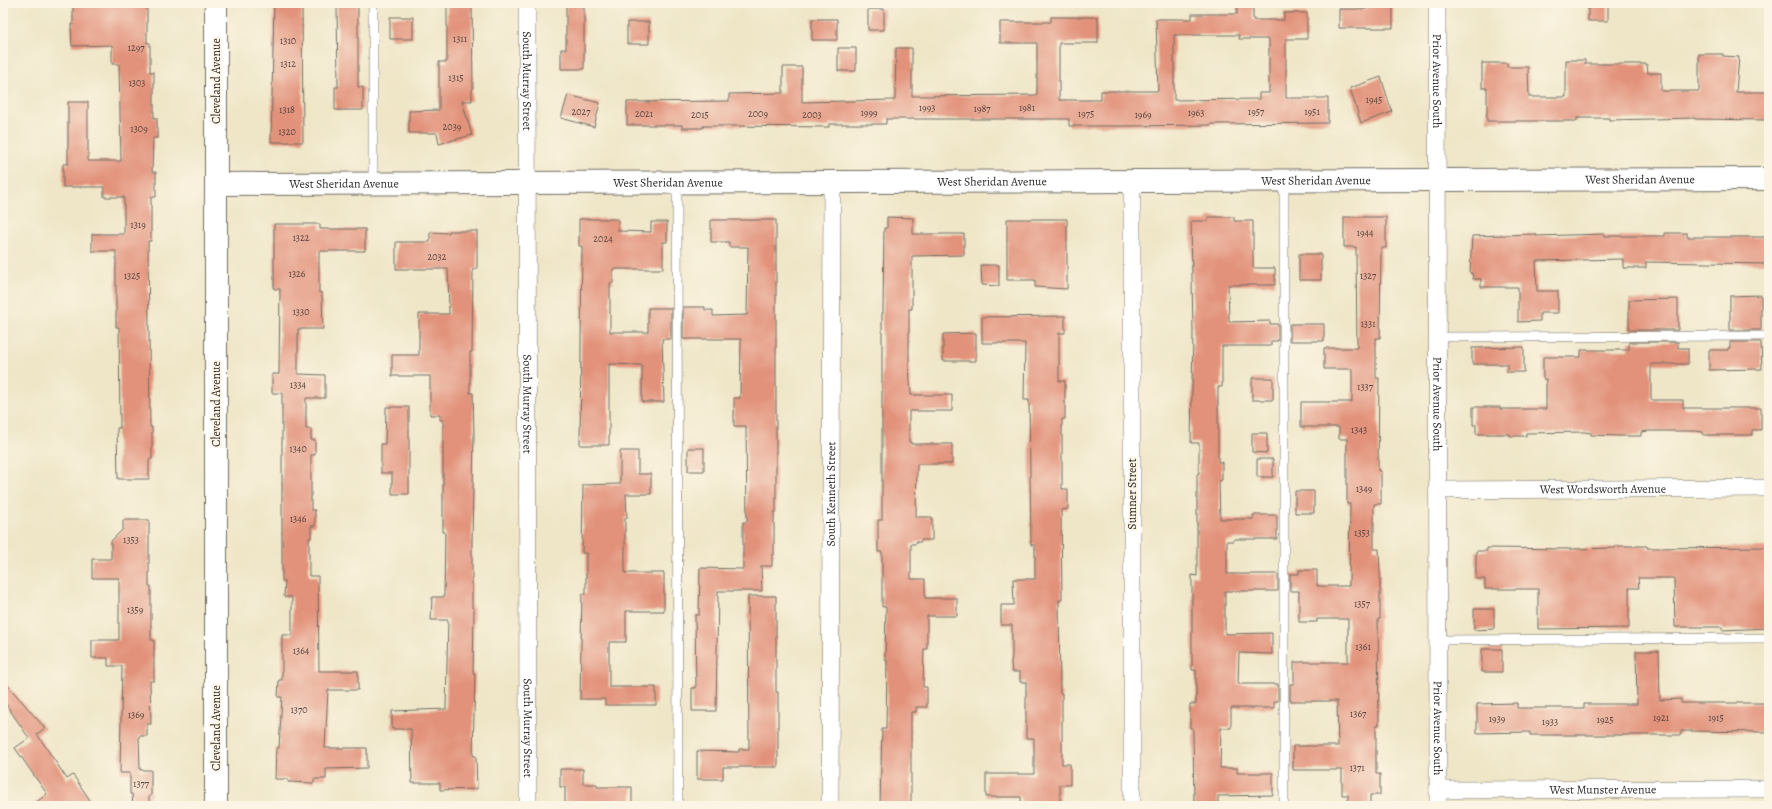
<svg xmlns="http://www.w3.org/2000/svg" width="1772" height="809" font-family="Alegreya,serif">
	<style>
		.building { fill: #e2927a; fill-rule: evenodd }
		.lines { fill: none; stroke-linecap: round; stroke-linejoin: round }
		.lane-casing { stroke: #706c62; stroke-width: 10 }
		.street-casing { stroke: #706c62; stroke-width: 18 }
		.secondary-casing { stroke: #706c62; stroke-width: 24 }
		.lane { stroke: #fff; stroke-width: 9 }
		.street { stroke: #fff; stroke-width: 17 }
		.secondary { stroke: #fff; stroke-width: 22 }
		.labels { text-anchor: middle; stroke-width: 4; stroke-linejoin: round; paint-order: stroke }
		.number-label { font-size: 10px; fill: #59453f }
		.street-label { font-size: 12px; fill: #2b2b2b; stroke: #fcf5e5 }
	</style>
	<rect width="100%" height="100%" fill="#fcf5e5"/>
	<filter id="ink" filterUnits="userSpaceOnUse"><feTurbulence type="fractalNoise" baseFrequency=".025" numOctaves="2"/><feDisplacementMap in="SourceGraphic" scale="8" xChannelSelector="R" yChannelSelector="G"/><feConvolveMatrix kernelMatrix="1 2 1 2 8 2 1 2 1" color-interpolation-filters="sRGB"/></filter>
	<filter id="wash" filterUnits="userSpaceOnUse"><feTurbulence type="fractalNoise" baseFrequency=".012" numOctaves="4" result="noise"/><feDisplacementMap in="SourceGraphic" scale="16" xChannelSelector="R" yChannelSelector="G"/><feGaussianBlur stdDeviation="0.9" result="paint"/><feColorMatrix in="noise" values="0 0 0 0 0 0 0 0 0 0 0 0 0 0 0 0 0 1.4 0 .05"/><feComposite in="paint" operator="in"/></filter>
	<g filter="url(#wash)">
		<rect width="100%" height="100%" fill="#efe6c8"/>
		<g id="blocks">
			<!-- building -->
			<path class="building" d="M120,3h27v40h3v29h4v46h3v20h-4l-1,34h4v25h-5v44h-3l2,186h2v32h-3v20h-31l-1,-51h3l-1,-101h-3v-76h-24v-17h32v-37h-20v-10h-41v-23h5v-62h20v59h33l-2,-97h-7v-19l-40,1 -1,-21h2v-21l47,1z
				M274,3h28l1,139h-32z
				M337,3h21v84h5v23h-28v-23h3z
				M447,3h25l1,86 -1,1v11h-10l10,34 -33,9 -2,-11h-28v-22l30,-1v-48h8z
				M566,3h16v5h2v61h-23v-20h5z
				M1237,3h16v17h31v-7h23v26h-21v59h42v25l-117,1v1l-85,1h-57v-7h-183v5h-57v3l-100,-1h-26v2h-21v-3h-55v-23l102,-1v-7l54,-1v-26h19v35l93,-2 1,-52h16v48l125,-1v-52h-37v-21h51v-5h47v26h-39v57h42v-9h57l-2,-72h36v-5h45zM1174,35h65v4h30v54h-10v6l-85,1z
				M1367,3h26v25h-54v-19h28z
				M1588,3h20v18h-20z
				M868,9h16v21h-16z
				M390,17h23v22h-23z
				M812,19h25v21h-25z
				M627,22h22v22h-22z
				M838,48h18v23h-18z
				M1699,54h24v2l16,1 -3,35h31v28l-72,-1v-1l-86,2v-2h-32v3h-90v-33h-5v-25h25v4h21l1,30h37v-37h19v4h62l1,9h13v18h38z
				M1381,77l11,35 -31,11 -11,-35z
				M568,95l32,8 -6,24 -33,-9z
				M887,217l26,1v16h51v21l-52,1v53h-3v56l2,30h41v16h-43v31h2v2h41v20h-35l-1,53h16v23h-11v2h-5v2h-5v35h14v19h32v18h-30v33h-3l-1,38h4v20h-11v5h-5v94h-31l2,-77h4l1,-69h-2l1,-53h-4v-55h-4v-32h4v-207h1l1,-85h3z
				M1208,217h26v4h19v47h22v17h-47l1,37 41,-1v3h8v17h-7v5h-49v41h-4v75h4v18l-3,1 1,38h33v-4h24v24h-43v2h-7v33h51v17h-53v43l47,-1v21l-33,-1 -1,31h40v17h-4v7h-43v20h-10l-1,40h17v5h36v22l-55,1v10h-24l-1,-78h-3v-24h6v-34h-4v-95l5,1v-102l2,-1v-30h-8l2,-110 -2,-112h17z
				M1344,217h42v31h-5l-1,90h-4v40h3l-1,93h3v33h-7v45h5l1,24v46h-2l1,106h-3v49h4v21h-10v11h-22v-11h-6v-25h-49v-24h45l-1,-45h-47v-17h4v-22h54v-43h-31v3h-18v-31h-9v-17h9v-4h18v16h32l1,-82h-3v-65h-8v-12h-38v-25h51v-33h-28v-21h33l-1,-101h-12z
				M579,219h39v12l33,1v-10h16v20h-4v27h-50v14h-3v49h38v-24h23v31h-9l2,63h-22v-37l-33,-1v81h-29l2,-199h-3z
				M1007,219h60v70l-32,-2v-7h-28z
				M711,220h65v292h-2v43h-2v11h-11l1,25h-44l-2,120h-24v-23h4l-1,-73h4l1,-47 43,1v-47h4l-1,-96h-12v-28h6l1,-59h-58v-32h22v3h8v6l34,-1 1,-68h-19v-5h-18z
				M274,224h46v5h45v22h-46v42h3l1,36h-25v45l27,1v23h-19v31h5v11h4v15h-4v55h4v16h-4v12h-2v38h9l1,95h39v19h-30l-3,58h42v20l-41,1v10h-12v4l-26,-1v-3h-13l1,-31h3l3,-51h-4l1,-17h3v-45h10v-38h-8l1,-16h-3v-188h-10v-19h7l1,-85h-6z
				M449,231h28v38h-4l-1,83h-2v41h3l1,43 -2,105v67h2l-1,66h2l-2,82h3l1,33 -37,1v-7h-28l-1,-54h-19v-18l54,-2 2,-89h-17l1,-23h12l1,-65h-2v-112h-3v-5h-10v-39h-38v-21h27v-41h30l-1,-45h-52v-27h34v-10l19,1z
				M1665,233h22v4h82v27l-123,-2v6h-23v-9l-87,2 1,30h21v22h-18v8l-22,1v-35h-37v-8h-8l-1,-6h-2l2,-37 64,-2v2l68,-2v2h61z
				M1299,254h22v26h-22z
				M981,265h18v21l-17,-1z
				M1761,295v35h-31v-34z
				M1678,299v31h-49v-30z
				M1065,316v17h-6v48h6v38h-3v70h6v20l-7,1 1,90h-3l1,93h2v71h8v21h-10v21h-39v-9h-35v-23h48v-36h-8v-56h-6v-10h-8l-1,-9 1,-7v-31h-11v-20h13l-1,-26h22v-34h-4l-2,-145h-5l1,-57h-43v-26z
				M1290,324h34v17h-34z
				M976,333v28h-33v-27z
				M1629,342h49v6h10v16h-37v36h32v8h78v22h-9v5h-49v-3l-8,-1h-46l-8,1v4h-21l-29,-1v-2l-7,-1 -58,1v3h-16v-2h-34v-9h-3v-18h27v2h46v-30h-3v-22h38v-7h48z
				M1730,342h31l1,27 -53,1v-20h19v-2h2z
				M1524,347v25h-17v-8h-35v-16z
				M1252,378h21v22h-21z
				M386,407h23v87h-17v-21h-11v-29h4z
				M1252,433h15v20l-15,-1z
				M688,448h16v23h-16z
				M620,451h18v23h13v20h-25l1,24h-2v55h39v38h-38v31h-17v45h47v18h-51v-6h-25l2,-105h4v-41h-4l1,-68 37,-1z
				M1257,459h16v18h-16z
				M1295,491h19v22h-19z
				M123,520h26v66h2v54h3v41h-4l1,43h-4v12h-8l1,34h11v26h-2v10h-16l-1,-12h-2v-21h-10l2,-107h-14v-8h-16v-18h27v-62h-27v-19h19v-18l12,-12z
				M1615,546h32v2l122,-1v81l-47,2v-3h-47l-1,-49h-36l1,10h-10v40l-91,1v-40h-53v-10h-9v-28h11v-3l83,1 45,-1z
				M748,596h28v96h2v75h-55v12h-26v-28l42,1v-3h10z
				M1474,609h20v20l-20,1z
				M1482,649h20v23h-20z
				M1636,651h23l1,49 21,-1v4h88v29l-88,-1v4h-151v-3l-53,1v-29l40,-1v5h67v-4h53z
				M3,680l42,48 -8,6 30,45 6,-4 21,31h-63l16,-12 -32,-46 14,-10 -26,-38z
				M560,769h23v15h14v3h35v19h-67v-19h-5z"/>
		</g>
	</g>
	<g filter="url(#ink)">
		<use href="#blocks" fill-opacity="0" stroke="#706c62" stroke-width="1"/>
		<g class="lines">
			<!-- lane casing -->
			<g class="lane-casing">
				<path id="lane" d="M373,3v181
					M1284,181v625
					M677,183l1,623
					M1438,337l331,-1
					M1438,640l331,-2"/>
			</g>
			<!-- street casing -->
			<g class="street-casing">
				<g id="street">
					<path id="s1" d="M527,3l1,803"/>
					<path id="s2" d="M1437,3l1,803"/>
					<path id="s3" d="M1438,490l331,-2"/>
					<path id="s4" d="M1438,790l331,-1"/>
					<path id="s5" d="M830,806l2,-623"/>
					<path d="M1132,806v-625"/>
				</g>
			</g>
			<!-- secondary casing -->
			<g class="secondary-casing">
				<g id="secondary">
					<path d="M216,3v803"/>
					<path id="s6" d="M216,184l1553,-5"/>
				</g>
			</g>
			<!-- lane -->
			<use href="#lane" class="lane"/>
			<!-- street -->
			<use href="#street" class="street"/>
			<!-- secondary -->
			<use href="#secondary" class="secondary"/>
		</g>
	</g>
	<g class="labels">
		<!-- number labels -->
		<g class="number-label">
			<text x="460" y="42">1311</text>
			<text x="288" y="44">1310</text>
			<text x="136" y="51">1297</text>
			<text x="288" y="67">1312</text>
			<text x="456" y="81">1315</text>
			<text x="137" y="86">1303</text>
			<text x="1374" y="103">1945</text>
			<text x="927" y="111">1993</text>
			<text x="1027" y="111">1981</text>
			<text x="982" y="112">1987</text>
			<text x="287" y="113">1318</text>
			<text x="581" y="115">2027</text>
			<text x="1256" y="115">1957</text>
			<text x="1312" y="115">1951</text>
			<text x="869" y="116">1999</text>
			<text x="1196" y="116">1963</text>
			<text x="644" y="117">2021</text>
			<text x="758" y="117">2009</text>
			<text x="1086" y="117">1975</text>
			<text x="700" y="118">2015</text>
			<text x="812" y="118">2003</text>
			<text x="1143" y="118">1969</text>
			<text x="452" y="130">2039</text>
			<text x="139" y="132">1309</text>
			<text x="287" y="135">1320</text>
			<text x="138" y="228">1319</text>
			<text x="1365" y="236">1944</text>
			<text x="301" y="241">1322</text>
			<text x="603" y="242">2024</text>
			<text x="437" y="260">2032</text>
			<text x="297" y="277">1326</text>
			<text x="132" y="279">1325</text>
			<text x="1368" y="279">1327</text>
			<text x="301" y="315">1330</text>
			<text x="1368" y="327">1331</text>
			<text x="298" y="388">1334</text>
			<text x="1365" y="390">1337</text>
			<text x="1359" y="433">1343</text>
			<text x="298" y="452">1340</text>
			<text x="1364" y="492">1349</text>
			<text x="298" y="522">1346</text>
			<text x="1362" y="536">1353</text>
			<text x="131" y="543">1353</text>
			<text x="1362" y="607">1357</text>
			<text x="135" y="613">1359</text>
			<text x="1363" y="650">1361</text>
			<text x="301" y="654">1364</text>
			<text x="299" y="713">1370</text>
			<text x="1358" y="717">1367</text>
			<text x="136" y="718">1369</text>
			<text x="1661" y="721">1921</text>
			<text x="1716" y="721">1915</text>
			<text x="1497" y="722">1939</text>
			<text x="1605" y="723">1925</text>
			<text x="1550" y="725">1933</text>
			<text x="1357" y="771">1371</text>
			<text x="141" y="787">1377</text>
		</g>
		<!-- street labels -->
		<g class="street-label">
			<text transform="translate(216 81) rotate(-90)" y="4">Cleveland Avenue</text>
			<text dy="4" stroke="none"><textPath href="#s1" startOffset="78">South Murray Street</textPath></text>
			<text dy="4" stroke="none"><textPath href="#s2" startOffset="78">Prior Avenue South</textPath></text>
			<text dy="4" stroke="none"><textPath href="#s6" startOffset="1424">West Sheridan Avenue</textPath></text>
			<text dy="4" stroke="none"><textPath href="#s6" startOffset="1100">West Sheridan Avenue</textPath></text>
			<text dy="4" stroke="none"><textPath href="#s6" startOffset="776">West Sheridan Avenue</textPath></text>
			<text dy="4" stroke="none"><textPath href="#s6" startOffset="452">West Sheridan Avenue</textPath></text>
			<text dy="4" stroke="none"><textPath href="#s6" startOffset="128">West Sheridan Avenue</textPath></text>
			<text transform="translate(216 404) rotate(-90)" y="4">Cleveland Avenue</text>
			<text dy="4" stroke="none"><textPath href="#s1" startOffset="401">South Murray Street</textPath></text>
			<text dy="4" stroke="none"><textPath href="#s2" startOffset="401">Prior Avenue South</textPath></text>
			<text dy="4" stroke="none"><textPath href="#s3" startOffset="165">West Wordsworth Avenue</textPath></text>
			<text dy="4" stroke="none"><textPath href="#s5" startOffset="312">South Kenneth Street</textPath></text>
			<text transform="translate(1132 494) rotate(-90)" y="4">Sumner Street</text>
			<text transform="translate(216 728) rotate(-90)" y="4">Cleveland Avenue</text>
			<text dy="4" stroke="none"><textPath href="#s1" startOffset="725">South Murray Street</textPath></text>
			<text dy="4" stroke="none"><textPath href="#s2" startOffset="725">Prior Avenue South</textPath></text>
			<text dy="4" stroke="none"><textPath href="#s4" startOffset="165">West Munster Avenue</textPath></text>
		</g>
	</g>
	<!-- margin -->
	<rect width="1772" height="809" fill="none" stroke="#fcf5e5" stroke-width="16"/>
</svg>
